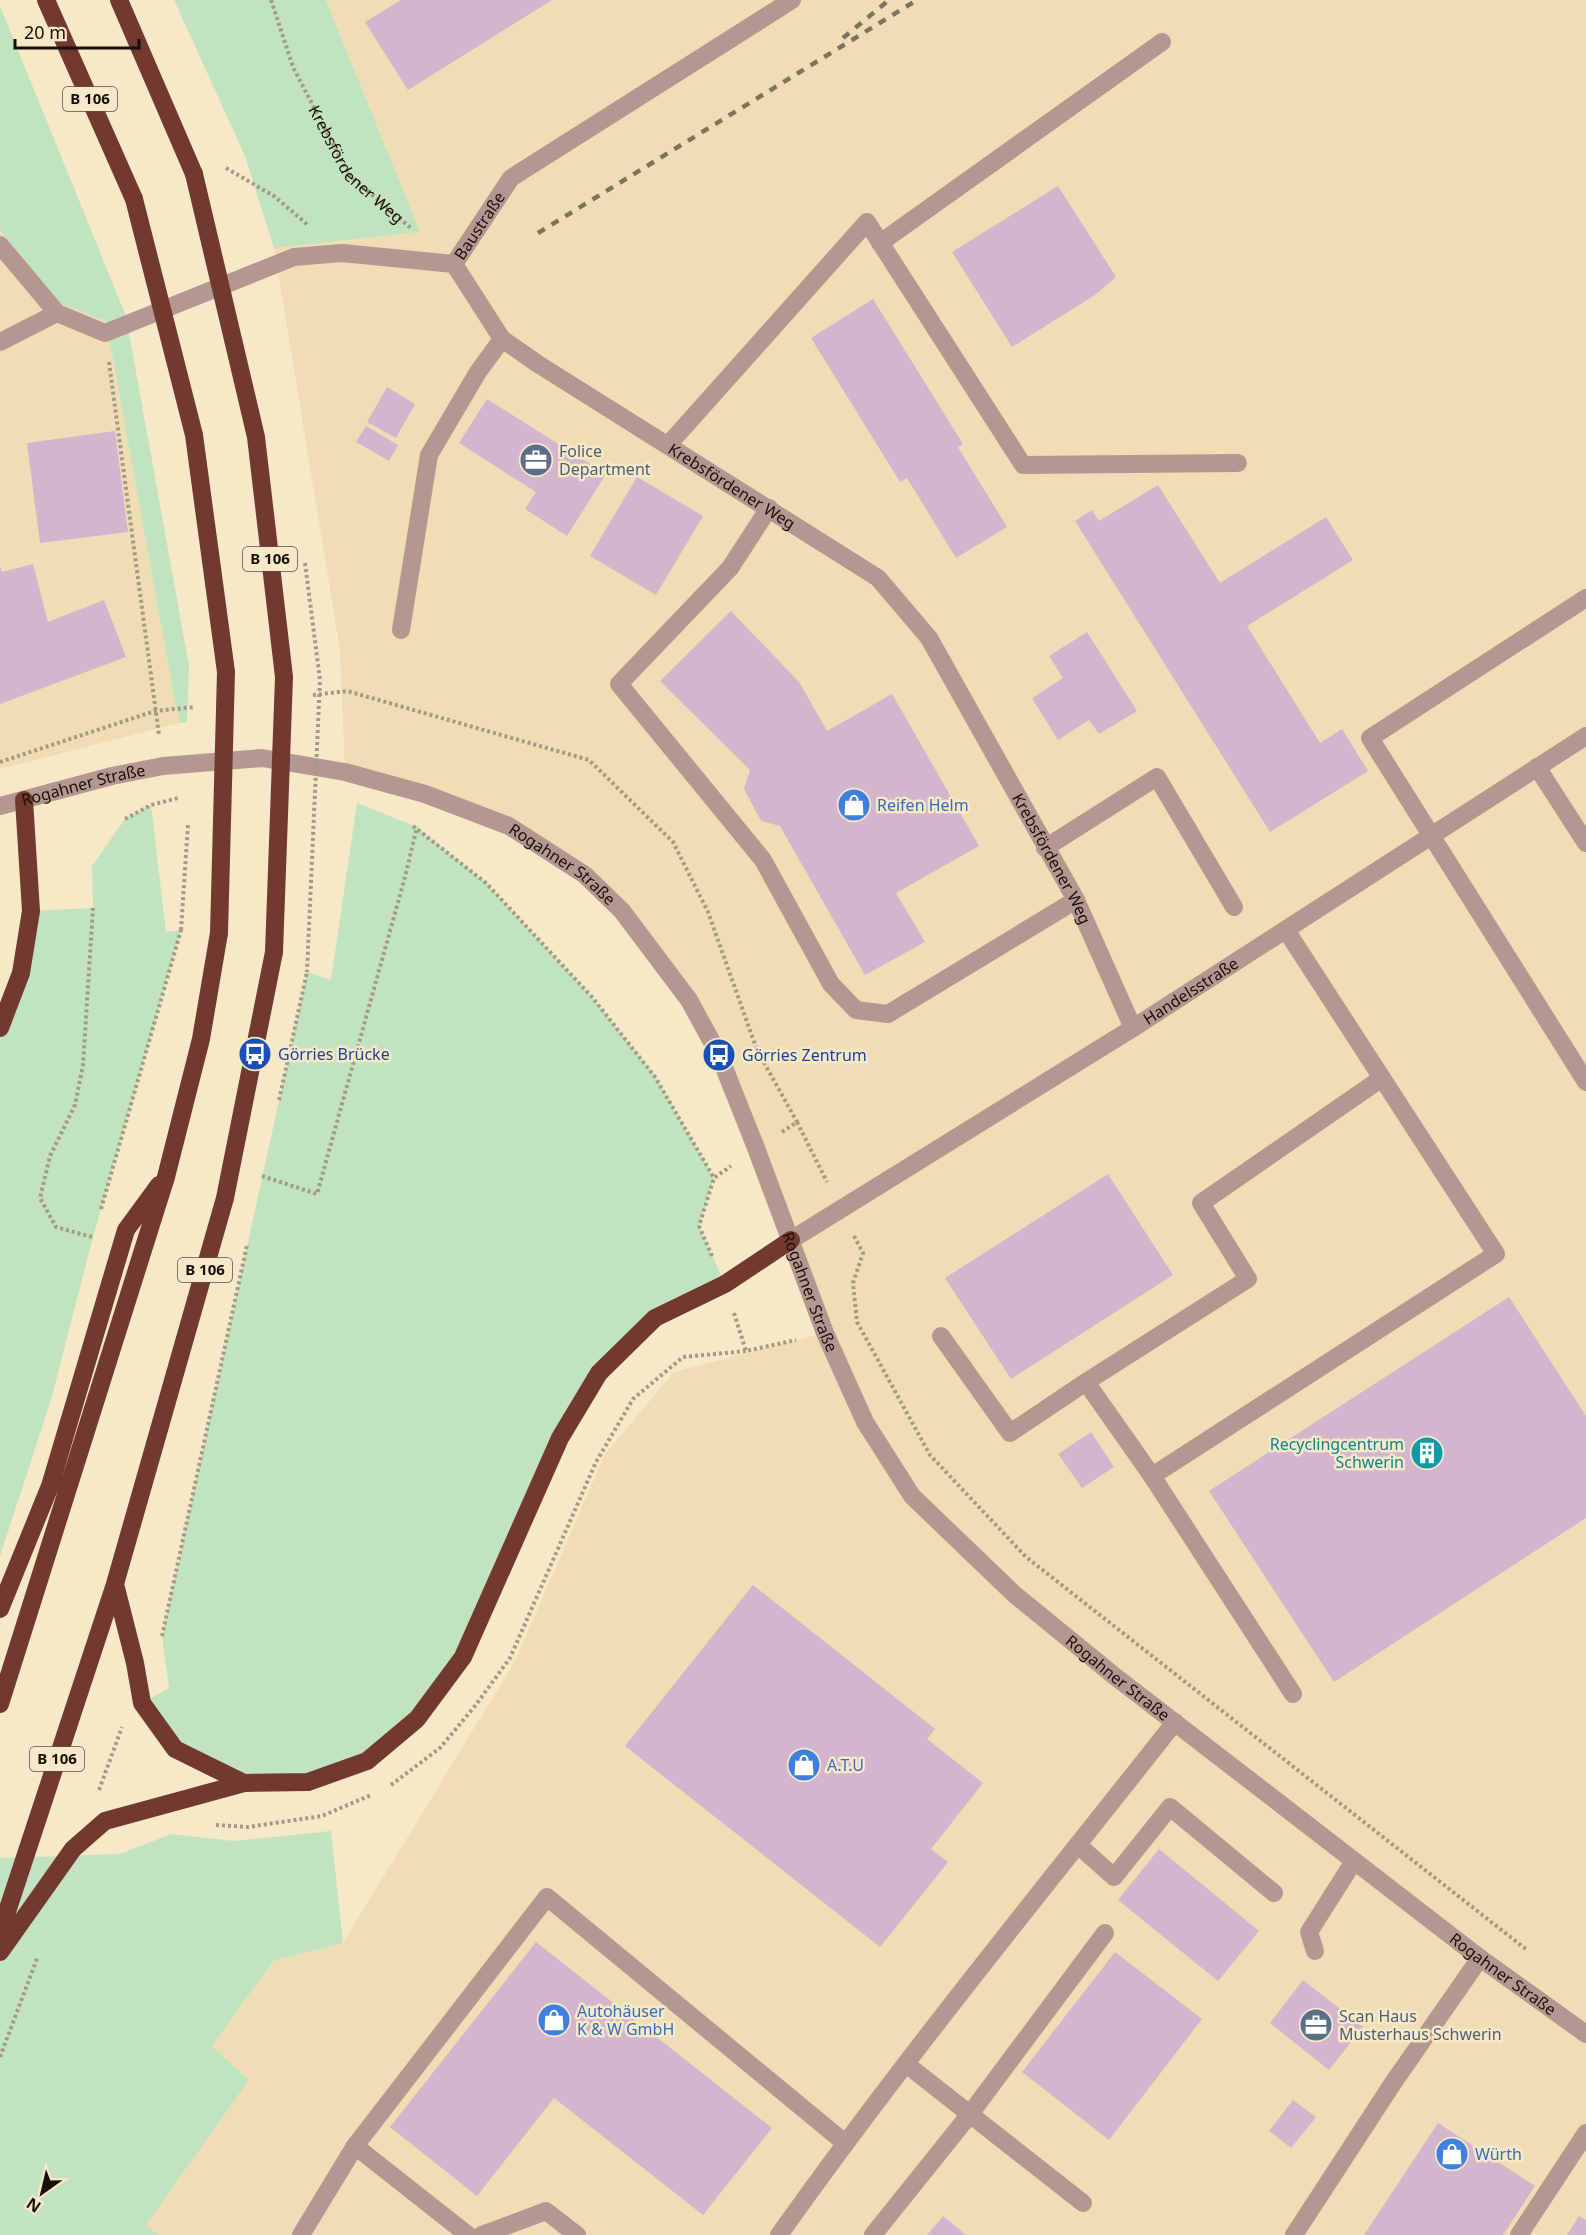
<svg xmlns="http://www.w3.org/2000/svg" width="1586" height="2235" font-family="'Noto Sans',sans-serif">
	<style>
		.built { fill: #efddb5 }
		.green { fill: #c2e3bf }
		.building { fill: #d3b5cd }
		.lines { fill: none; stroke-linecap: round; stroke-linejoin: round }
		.path { stroke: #a59a80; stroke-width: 4; stroke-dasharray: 3 3; stroke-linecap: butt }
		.minor { stroke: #b59791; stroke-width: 18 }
		.highway { stroke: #72392f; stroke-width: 18 }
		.rail { stroke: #7d745e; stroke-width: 4.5; stroke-dasharray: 8 8; stroke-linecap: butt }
		.path-bridge { stroke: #a59a80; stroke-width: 4; stroke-dasharray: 3 3; stroke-linecap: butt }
		.highway-bridge { stroke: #72392f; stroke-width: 18 }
		.labels { text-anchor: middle; stroke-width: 5; stroke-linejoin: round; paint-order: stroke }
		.shield { fill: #f7e9c7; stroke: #5a5240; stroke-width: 1.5 }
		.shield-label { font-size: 15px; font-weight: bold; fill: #161106 }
		.street-label { font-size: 16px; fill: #161106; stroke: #f7e9c7 }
		.service-label { font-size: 16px; fill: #4e5e75; stroke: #f7e9c7; text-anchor: start }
		.shop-label { font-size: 16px; fill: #366cbe; stroke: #f7e9c7; text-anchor: start }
		.transit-label { font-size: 16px; fill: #164399; stroke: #f7e9c7; text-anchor: start }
		.culture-label { font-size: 16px; fill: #0d838f; stroke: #f7e9c7; text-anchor: end }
	</style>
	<rect width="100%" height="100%" fill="#f7e9c7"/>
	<!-- built -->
	<path class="built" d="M326,0h1260v2235h-1428l-12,-10 103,-145 -37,-34 61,-85 70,-18 172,-282 90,-207 69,-82 150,-39 -105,-278 -97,-144 -113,-85 -164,-54 -5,-122 -66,-402 146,-16z
		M0,230l59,73 47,18 73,402 -179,46z"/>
	<!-- green -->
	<path class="green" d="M174,0h152l94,232 -146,16 -29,-92z
		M0,6l126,310 63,350 -2,56 -8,1 -73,-402 -47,-18 -59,-73z
		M357,803l60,24 69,56 106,114 63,79 59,102 -15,48 26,58 -70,34 -56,55 -136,284 -96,104 -59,21 -64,1 -69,-34 -33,-46 27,-15 -7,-52 145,-664 24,8z
		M151,805l15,127 15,-2 -88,307 -42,163 -51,156v-528l31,-117 62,-3 -1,-42 33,-47z
		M331,1831l12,112 -70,18 -61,85 37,34 -103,145 12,10h-158v-377l120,-4 51,-20 63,7z"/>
	<!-- building -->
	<path class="building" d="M401,0h151l-144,90 -43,-68z
		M1058,186l58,91 -21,18 -83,52 -60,-95z
		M873,299l90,145 -5,3 49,80 -51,31 -49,-80 -7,4 -89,-144z
		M387,387l28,17 -19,34 -29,-16z
		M487,399l119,75 -39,62 -42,-27 11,-17 -77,-49z
		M366,426l32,19 -9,16 -33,-19z
		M115,431l13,101 -88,11 -13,-100z
		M637,477l66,39 -47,79 -66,-39z
		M1158,485l62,98 106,-66 27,43 -106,66 73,117 22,-14 26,42 -98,61 -195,-311 17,-11 7,11z
		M33,564l15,58 56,-22 22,57 -126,47v-138l2,6z
		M731,611l68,71 28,49 65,-37 87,152 -83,47 29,49 -60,33 -85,-149 -19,-5 -17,-32 6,-19 -90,-89z
		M1087,632l50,79 -38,23 -10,-14 -31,20 -26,-42 31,-20 -14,-22z
		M1108,1174l65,101 -162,104 -66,-101z
		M1509,1297l77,119v102l-252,164 -125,-191z
		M1091,1432l23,35 -32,21 -24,-34z
		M753,1585l182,144 -8,10 56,44 -52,66 17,13 -68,85 -255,-201z
		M1159,1849l100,82 -41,50 -100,-81z
		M536,1942l236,186 -69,87 -149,-117 -77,98 -87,-69z
		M1115,1952l87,67 -93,121 -87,-68z
		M1303,1980l60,47 -34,43 -59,-47z
		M1293,2100l23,17 -25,31 -22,-17z
		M1438,2123l97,63 -32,49h-139z
		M943,2216l23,19h-39z
		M1579,2216l7,4v15h-19z"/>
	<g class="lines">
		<!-- path -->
		<g class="path">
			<path id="s1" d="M271,0l22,67 56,108 63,54"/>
			<path d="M226,168l48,28 34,29"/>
			<path d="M109,362l50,373"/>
			<path d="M313,695l34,-4 242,69 84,82 35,70 49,138 40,72"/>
			<path d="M0,762l155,-51 40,-4"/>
			<path d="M125,819l26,-14 27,-7"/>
			<path d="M413,826l73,57 106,114 63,80 59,101"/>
			<path d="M279,1100l28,-128"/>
			<path d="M782,1132l15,-10 30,60"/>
			<path d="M262,1176l55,18 88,-317 12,-50"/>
			<path d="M101,1209l80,-279"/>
			<path d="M854,1236l9,17 -10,30 4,39 73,133 96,102 501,393"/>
			<path d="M92,1237l-36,-10 -16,-29 10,-42 25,-51 8,-40 10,-157"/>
			<path d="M712,1256l-13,-30 15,-48 17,-12"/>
			<path d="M734,1313l12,38 50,-11"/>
			<path d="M162,1636l85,-391"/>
			<path d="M391,1785l49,-37 35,-42 35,-48 86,-196 37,-63 50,-42 63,-6"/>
			<path d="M99,1790l23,-63"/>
			<path d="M216,1825l32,2 74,-11 49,-21"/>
			<path d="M0,2057l38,-101"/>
		</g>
		<!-- minor -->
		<g class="minor">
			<path d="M880,243l282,-201"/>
			<path d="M0,245l57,68"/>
			<path id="s2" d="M454,264l48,75 36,25 340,214 51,60 147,262 57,128"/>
			<path id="s3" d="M454,264l57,-86 281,-178"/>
			<path d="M0,342l57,-29 48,20 189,-76 48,-4 112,11"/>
			<path d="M668,445l199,-223 156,243 215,-2"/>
			<path d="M769,508l-39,60 -111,116 144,176 68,124 25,26 32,4 188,-114"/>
			<path d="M1586,598l-216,140 216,344"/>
			<path d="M401,630l28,-175 49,-83 24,-33"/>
			<path d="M1537,767l49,76"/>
			<path id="s4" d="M0,806l112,-30 51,-10 99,-8 83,14 80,22 84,32 76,49 37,36 67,89 30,55 37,93 69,185 40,89 47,74 102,98 98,80 368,284 106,76"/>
			<path d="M1045,848l112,-71 77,130"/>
			<path d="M1286,930l210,324 -344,222 141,218"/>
			<path id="s5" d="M791,1240l342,-212 453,-292"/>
			<path d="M941,1336l69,97 76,-51"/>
			<path d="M1152,1476l-66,-94 162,-103 -47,-76 181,-125"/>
			<path d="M1078,1845l36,32 56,-70 104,86"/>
			<path d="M1315,1951l-6,-19 45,-71"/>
			<path d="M906,2064l177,139"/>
			<path d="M301,2235l54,-89"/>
			<path d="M468,2235l-113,-89 192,-249 298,246"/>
			<path d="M482,2235l64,-24 31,24"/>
			<path d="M779,2235c125,-176 262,-343 396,-513"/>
			<path d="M873,2235l97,-121 135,-181"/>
			<path d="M1294,2235l99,-152 87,-125"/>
			<path d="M1519,2235l67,-102"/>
		</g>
		<!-- highway -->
		<path class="highway" d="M46,0l88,199
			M119,0l75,174
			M0,1028l21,-55 10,-62 -7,-111
			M115,1584l20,79 7,40 33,46 69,34
			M0,1609l50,-123 76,-256 33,-45
			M0,1704l166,-527 35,-138 18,-106
			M0,1933l115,-349 110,-386 49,-246
			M0,1952l73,-103 32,-28 139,-38 64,-1 59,-21 50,-42 46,-62 97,-219 39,-65 56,-55 70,-34 66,-44"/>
		<!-- rail -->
		<path class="rail" d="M843,38l46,-38
			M538,233l379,-233"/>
		<!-- path-bridge -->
		<path class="path-bridge" d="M305,563l15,117 -13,292
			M181,930l7,-105"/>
		<!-- highway-bridge -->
		<path class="highway-bridge" d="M194,174l62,263 28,240 -10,275
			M134,199l60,236 32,237 -7,261"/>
	</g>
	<!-- icons -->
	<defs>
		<g id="office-disc" transform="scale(1.725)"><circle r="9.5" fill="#5c6f8a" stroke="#f7e9c7"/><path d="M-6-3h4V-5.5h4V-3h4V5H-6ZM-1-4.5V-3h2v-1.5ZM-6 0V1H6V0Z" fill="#fff"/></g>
		<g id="shop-disc" transform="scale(1.725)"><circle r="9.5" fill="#3f7fe0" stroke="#f7e9c7"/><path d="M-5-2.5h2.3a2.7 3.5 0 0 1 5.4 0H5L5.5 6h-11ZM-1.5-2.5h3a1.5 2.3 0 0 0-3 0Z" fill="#fff"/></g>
		<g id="bus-disc" transform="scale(1.725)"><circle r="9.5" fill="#1a4fb4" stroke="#f7e9c7"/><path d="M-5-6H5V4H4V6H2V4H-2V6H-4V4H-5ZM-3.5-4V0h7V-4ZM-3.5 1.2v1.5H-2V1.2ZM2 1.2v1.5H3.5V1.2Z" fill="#fff"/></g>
		<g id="building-disc" transform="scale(1.725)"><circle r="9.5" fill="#0f9aa8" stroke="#f7e9c7"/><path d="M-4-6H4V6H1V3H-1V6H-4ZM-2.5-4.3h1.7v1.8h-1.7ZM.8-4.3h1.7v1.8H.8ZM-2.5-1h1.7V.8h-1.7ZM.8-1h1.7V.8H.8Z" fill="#fff"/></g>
	</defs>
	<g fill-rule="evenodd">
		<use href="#office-disc" x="536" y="460"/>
		<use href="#shop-disc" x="854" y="805"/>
		<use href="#bus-disc" x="255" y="1054"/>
		<use href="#bus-disc" x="719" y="1055"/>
		<use href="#building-disc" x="1427" y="1453"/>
		<use href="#shop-disc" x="804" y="1765"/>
		<use href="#shop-disc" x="554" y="2020"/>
		<use href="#office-disc" x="1316" y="2025"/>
		<use href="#shop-disc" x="1452" y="2154"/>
	</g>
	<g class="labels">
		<!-- shield labels -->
		<g class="shield">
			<rect x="63" y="87" width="54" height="24" rx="4.5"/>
			<rect x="243" y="547" width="54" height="24" rx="4.5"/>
			<rect x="178" y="1258" width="54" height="24" rx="4.5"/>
			<rect x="30" y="1747" width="54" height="24" rx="4.5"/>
		</g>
		<g class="shield-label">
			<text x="90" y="104">B 106</text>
			<text x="270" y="564">B 106</text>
			<text x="205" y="1275">B 106</text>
			<text x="57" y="1764">B 106</text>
		</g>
		<!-- street labels -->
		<g class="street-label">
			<text dy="6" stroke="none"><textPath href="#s1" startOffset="188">Krebsfördener Weg</textPath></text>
			<text dy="6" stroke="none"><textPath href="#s3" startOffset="46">Baustraße</textPath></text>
			<text dy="6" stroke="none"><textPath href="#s2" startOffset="362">Krebsfördener Weg</textPath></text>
			<text dy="6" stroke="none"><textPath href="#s4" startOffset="86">Rogahner Straße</textPath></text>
			<text dy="6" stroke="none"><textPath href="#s2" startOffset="866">Krebsfördener Weg</textPath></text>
			<text dy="6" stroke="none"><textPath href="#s4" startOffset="590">Rogahner Straße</textPath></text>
			<text dy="6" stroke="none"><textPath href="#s5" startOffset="471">Handelsstraße</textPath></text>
			<text dy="6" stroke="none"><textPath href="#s4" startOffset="1094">Rogahner Straße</textPath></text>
			<text dy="6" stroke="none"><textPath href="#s4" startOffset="1598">Rogahner Straße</textPath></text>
			<text dy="6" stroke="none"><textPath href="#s4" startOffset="2084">Rogahner Straße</textPath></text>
		</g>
		<!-- service labels -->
		<g class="service-label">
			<text x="559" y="457">Folice<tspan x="559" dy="18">Department</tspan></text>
			<text x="1339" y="2022">Scan Haus<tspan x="1339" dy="18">Musterhaus Schwerin</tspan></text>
		</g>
		<!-- shop labels -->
		<g class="shop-label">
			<text x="877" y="811">Reifen Helm</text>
			<text x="827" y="1771">A.T.U</text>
			<text x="577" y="2017">Autohäuser<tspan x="577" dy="18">K &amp; W GmbH</tspan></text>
			<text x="1475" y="2160">Würth</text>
		</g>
		<!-- transit labels -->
		<g class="transit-label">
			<text x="278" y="1060">Görries Brücke</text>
			<text x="742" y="1061">Görries Zentrum</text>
		</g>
		<!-- culture labels -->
		<g class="culture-label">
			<text x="1404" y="1450">Recyclingcentrum<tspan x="1404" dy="18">Schwerin</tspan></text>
		</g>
	</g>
	<!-- north arrow -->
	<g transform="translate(42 2193) rotate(214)" stroke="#f7e9c7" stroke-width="4.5" paint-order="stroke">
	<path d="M0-4.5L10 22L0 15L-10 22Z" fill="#161106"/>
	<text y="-9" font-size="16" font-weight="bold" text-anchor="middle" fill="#161106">N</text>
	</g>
	<!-- scale -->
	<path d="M15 39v9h124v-9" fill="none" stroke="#161106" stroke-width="3"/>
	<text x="24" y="39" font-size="18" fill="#161106" stroke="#f7e9c7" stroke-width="4.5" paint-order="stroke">20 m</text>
</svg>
